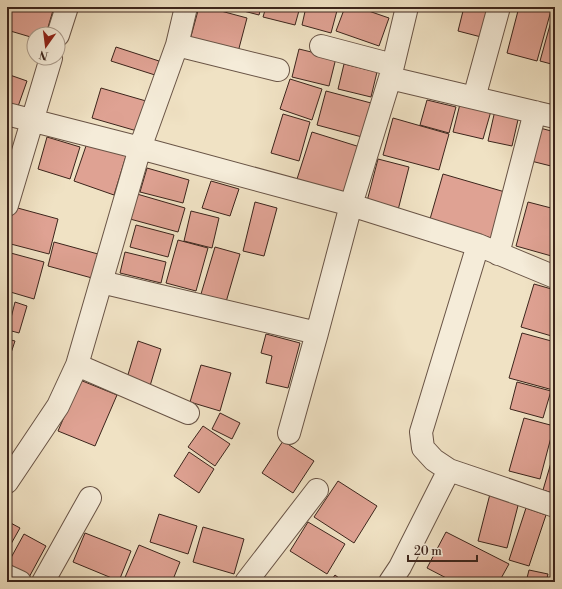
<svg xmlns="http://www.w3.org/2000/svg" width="562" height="589" font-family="'Libre Bodoni',serif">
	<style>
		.building { fill: #dfa293; stroke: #3c251c }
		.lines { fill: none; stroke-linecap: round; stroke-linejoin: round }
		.street-casing { stroke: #695446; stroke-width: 24 }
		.street { stroke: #f5ecd9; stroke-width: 22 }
	</style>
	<rect width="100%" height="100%" fill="#f0e2c4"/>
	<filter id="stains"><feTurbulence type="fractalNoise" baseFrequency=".005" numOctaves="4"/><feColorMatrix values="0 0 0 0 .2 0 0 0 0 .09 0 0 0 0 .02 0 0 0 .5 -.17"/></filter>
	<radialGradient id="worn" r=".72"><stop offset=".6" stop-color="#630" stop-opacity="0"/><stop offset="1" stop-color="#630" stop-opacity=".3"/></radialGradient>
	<!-- building -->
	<path class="building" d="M7,7h47l-8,27h-12v4l-27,-8z
		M199,7h7l41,11 -9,34 -48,-12z
		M228,7h33l-2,8z
		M266,7h34l-5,18 -32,-8z
		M306,7h32l-7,26 -29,-8z
		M345,7h12l32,11 -10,28 -43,-15z
		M464,7h28l-7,31 -27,-7z
		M519,7h33l-15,54 -30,-8z
		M555,7v58l-15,-4z
		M116,47l43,14 -4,14 -44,-14z
		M299,49l37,9 -7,28 -37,-9z
		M344,64l33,8 -6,25 -33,-8z
		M7,74l20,7 -12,34 -8,-3z
		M290,79l32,10 -10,31 -32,-11z
		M101,88l45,13 -9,30 -45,-13z
		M326,91l45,12 -9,34 -45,-12z
		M427,100l29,7 -7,26 -29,-8z
		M460,104l31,7 -8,28 -30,-7z
		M496,106l24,5 -8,35 -24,-5z
		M283,114l27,8 -11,39 -28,-8z
		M393,118l56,16 -10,36 -56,-15z
		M540,128l15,4v35l-24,-6z
		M312,132l48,15 -14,47 -49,-15z
		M47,137l33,10 -10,32 -32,-10z
		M87,143l39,13 -12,39 -40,-14z
		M378,159l31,8 -12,47 -31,-9z
		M147,168l42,12 -6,23 -43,-11z
		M443,174l62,18 -14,46 -61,-19z
		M211,181l28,8 -9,27 -28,-8z
		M137,194l48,14 -7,24 -48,-13z
		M255,202l22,6 -13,48 -21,-5z
		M528,202l27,7v48l-39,-11z
		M14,207l44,12 -9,35 -42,-11v-11z
		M191,211l28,7 -7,30 -28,-7z
		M136,225l38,10 -6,22 -38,-10z
		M178,240l30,8 -12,43 -30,-8z
		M54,242l44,12 -6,24 -44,-12z
		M215,247l25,7 -14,48 -25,-8z
		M7,252l37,10 -10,37 -27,-8z
		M125,252l41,10 -5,21 -41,-10z
		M534,284l21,6v47l-34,-10z
		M15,302l12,4 -8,27 -11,-3z
		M522,333l33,9v40l-2,8 -44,-12z
		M266,334l34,9 -12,45 -22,-5 6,-27 -11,-3z
		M7,339l8,2 -6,18 -2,-1z
		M138,341l23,8 -11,37 -23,-8z
		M201,365l30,8 -11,38 -30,-9z
		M80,380l37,15 -22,51 -37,-15z
		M517,382l34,9 -8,27 -33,-9z
		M220,413l20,10 -8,16 -20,-10z
		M524,418l30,8 -14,53 -31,-8z
		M203,426l27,18 -15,22 -27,-19z
		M283,441l31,20 -21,32 -31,-20z
		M555,449v45l-12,-4z
		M189,452l25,17 -15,24 -25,-17z
		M338,481l39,25 -23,37 -40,-26z
		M491,490l29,8 -13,50 -29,-7z
		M526,508l20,7 -17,51 -20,-6z
		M159,514l38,12 -9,28 -38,-12z
		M7,521l13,7 -13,23z
		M308,522l37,22 -18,30 -37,-23z
		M203,527l41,12 -10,35 -41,-12z
		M446,532l63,32 -10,18h-45l-27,-14z
		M85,533l46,18 -12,30 -46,-19z
		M24,534l22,12 -19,35 -20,-12v-4z
		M139,545l41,17 -8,20h-49z
		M529,570l19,4 -2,8h-20z
		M335,575l9,7h-14z"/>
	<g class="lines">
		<!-- street casing -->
		<g class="street-casing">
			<path id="street" d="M58,35l9,-28
				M177,45l101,25
				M321,46l72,19
				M390,78l165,39
				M474,98l25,-91
				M7,114l133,34 211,57 127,40 77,32
				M7,205l44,-147
				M478,245l-57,187 2,16 11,12 15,10 106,36
				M498,254l37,-142
				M101,282l216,51 34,-128 39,-127 17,-71
				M77,365l111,48
				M289,433l28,-100
				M7,482l51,-76 19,-41 63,-217 37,-103 9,-38
				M7,576l13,6
				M43,582l47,-84
				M246,582l71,-92
				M390,582l10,-15 49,-97"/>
		</g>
		<!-- street -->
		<use href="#street" class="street"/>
	</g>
	<!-- margin -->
	<rect width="562" height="589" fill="none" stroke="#f0e2c4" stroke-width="24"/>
	<rect x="8" y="8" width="546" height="573" fill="none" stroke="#3c251c" stroke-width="2"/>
	<rect x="12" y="12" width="538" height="565" fill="none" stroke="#3c251c"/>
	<!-- north arrow -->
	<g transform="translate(46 46) rotate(194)"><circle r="19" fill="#f5ecd9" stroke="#ab9c8d"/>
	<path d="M0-3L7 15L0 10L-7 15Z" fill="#8f2418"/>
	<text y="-6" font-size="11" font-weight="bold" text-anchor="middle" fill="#3c251c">N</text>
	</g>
	<!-- scale -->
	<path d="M408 555v6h69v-6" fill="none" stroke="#3c251c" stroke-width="2"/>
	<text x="414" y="555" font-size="12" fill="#3c251c" stroke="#f5ecd9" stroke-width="3" paint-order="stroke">20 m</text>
	<rect width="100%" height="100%" filter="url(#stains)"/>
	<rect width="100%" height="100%" fill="url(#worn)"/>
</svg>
